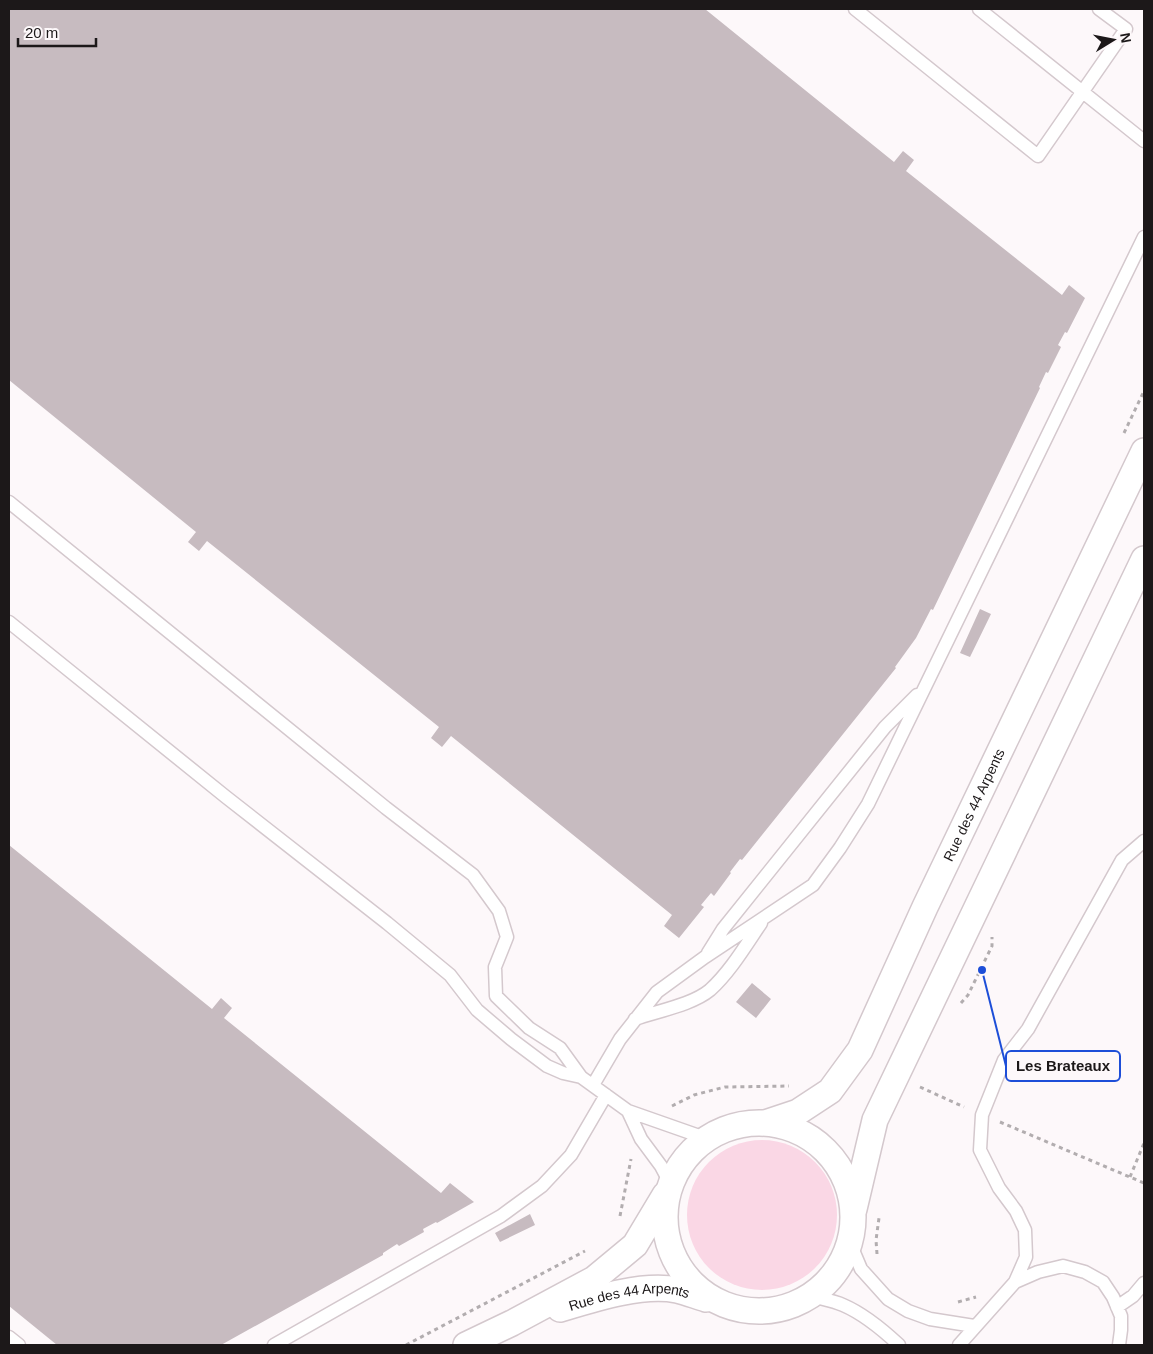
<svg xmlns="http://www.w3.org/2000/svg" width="1153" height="1354" font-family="Arial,sans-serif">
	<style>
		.green { fill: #fad7e5 }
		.building { fill: #c7bbc0 }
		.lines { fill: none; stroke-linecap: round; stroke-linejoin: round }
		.service-casing { stroke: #d4c8cd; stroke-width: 15 }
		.minor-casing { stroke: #d4c8cd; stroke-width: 28 }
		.path { stroke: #b2adaf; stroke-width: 3; stroke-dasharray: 4 4; stroke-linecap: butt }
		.service { stroke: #fff; stroke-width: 12 }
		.minor { stroke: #fff; stroke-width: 25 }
		.labels { text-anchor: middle; stroke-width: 4; stroke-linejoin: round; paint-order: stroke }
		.street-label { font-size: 14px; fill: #1c1819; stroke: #fdf8fa }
		.leader { fill: none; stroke: #1d4ed8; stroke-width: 2 }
		.callout-dot { fill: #1d4ed8; stroke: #fdf8fa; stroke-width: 2 }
		.callout { fill: #fdf8fa; stroke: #1d4ed8; stroke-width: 2 }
		.callout-label { font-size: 15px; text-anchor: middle; font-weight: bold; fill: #1c1819 }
	</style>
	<rect width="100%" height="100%" fill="#fdf8fa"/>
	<!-- green -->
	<path class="green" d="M687 1215a75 75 0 1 1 150 0a75 75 0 1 1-150 0Z"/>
	<!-- building -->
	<path class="building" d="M9,9h696l189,153 9,-11 11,9 -8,11 156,124 7,-10 16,13 -18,35 -2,-1 -7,13 3,2 -13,26 -2,-1 -7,15 1,1 -107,222 -2,-1 -15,29 -21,29 1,1 -154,192 -2,-1 -10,13 1,1 -17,23 -3,-3 -10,12 3,2 -25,31 -15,-12 8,-11 -221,-179 -9,11 -11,-9 8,-11 -232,-186 -8,10 -11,-9 8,-10 -187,-152z
		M980,609l11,5 -21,43 -10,-4z
		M9,845l203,164 9,-11 11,10 -8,10 217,175 9,-10 24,19 -37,21 -1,-1 -13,7 1,3 -25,14 -2,-2 -14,9v2l-162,90h-164l-48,-39z
		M752,983l19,16 -15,19 -20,-16z
		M530,1214l5,11 -35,17 -5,-9z"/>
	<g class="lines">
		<!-- service casing -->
		<g class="service-casing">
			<path id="service" d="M855,9l183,147 88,-127 -27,-20
				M979,9l165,132
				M9,502l377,306 87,67 26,36 8,26 -12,30 1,29 33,32 31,20 21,29
				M9,622l217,175 161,126 63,52 27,35 34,29 36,27 16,7 18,4 47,34 77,27
				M708,953l15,-24 162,-202 32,-32
				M635,1019c22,-8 57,-14 75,-29 20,-18 36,-45 51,-67
				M593,1085l27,-46 37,-47 48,-35 108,-72 27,-37 28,-44 276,-567
				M628,1111l13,28 20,27 9,17
				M850,1243l11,26 27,30 20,12 22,8 44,7
				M1015,1282l11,-25 -1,-27 -9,-19 -17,-23 -19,-38 2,-35 22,-55 24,-31 94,-169 22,-19
				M812,1296c11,3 22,5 31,9 21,9 40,25 56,40
				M1117,1307l16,-11 11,-13
				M9,1337l10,8
				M274,1345l227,-129 41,-30 29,-31 35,-60
				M959,1345l56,-63 23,-10 25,-6 22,6 18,10 10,15 8,19v14l-2,15"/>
		</g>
		<!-- minor casing -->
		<g class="minor-casing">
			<g id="minor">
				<path id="s1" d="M768,1122l30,-10 32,-21 30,-41 65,-143 219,-456"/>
				<circle cx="759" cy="1217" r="94"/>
				<path d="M854,1209l21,-89 269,-561"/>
				<path id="s2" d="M560,1309c33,-10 82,-26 117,-19 9,2 19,6 29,9"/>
				<path d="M466,1345l46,-22 82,-44 41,-34 30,-50"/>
			</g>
		</g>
		<!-- path -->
		<path class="path" d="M1124,433l20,-42
			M961,1003l7,-8 24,-49v-9
			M920,1087l44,20
			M672,1106l22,-11 31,-8 64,-1
			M1000,1122l144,61
			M1130,1177l14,-34
			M620,1216l11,-57
			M877,1254l-1,-14 3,-22
			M958,1302l18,-5
			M406,1345l179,-94"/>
		<!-- service -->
		<use href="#service" class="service"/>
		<!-- minor -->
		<use href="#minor" class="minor"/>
	</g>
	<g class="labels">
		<!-- street labels -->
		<g class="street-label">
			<text dy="5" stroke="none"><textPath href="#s1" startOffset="391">Rue des 44 Arpents</textPath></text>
			<text dy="5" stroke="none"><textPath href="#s2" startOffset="71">Rue des 44 Arpents</textPath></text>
		</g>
	</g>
	<!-- callouts -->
	<path class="leader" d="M982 970L1006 1066"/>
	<circle class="callout-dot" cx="982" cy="970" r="5"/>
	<rect class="callout" x="1006" y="1051" width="114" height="30" rx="5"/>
	<g class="callout-label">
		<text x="1063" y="1071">Les Brateaux</text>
	</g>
	<!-- border -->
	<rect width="1153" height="1354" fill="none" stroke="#1c1819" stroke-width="20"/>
	<!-- north arrow -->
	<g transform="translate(1113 40) rotate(80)" stroke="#fdf8fa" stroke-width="4" paint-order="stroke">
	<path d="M0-4L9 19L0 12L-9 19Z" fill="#1c1819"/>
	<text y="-8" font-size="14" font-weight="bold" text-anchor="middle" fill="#1c1819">N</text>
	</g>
	<!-- scale -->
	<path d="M18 38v8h78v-8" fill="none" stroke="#1c1819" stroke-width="2.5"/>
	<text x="25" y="38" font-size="15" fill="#1c1819" stroke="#fdf8fa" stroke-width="4" paint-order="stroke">20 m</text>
</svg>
